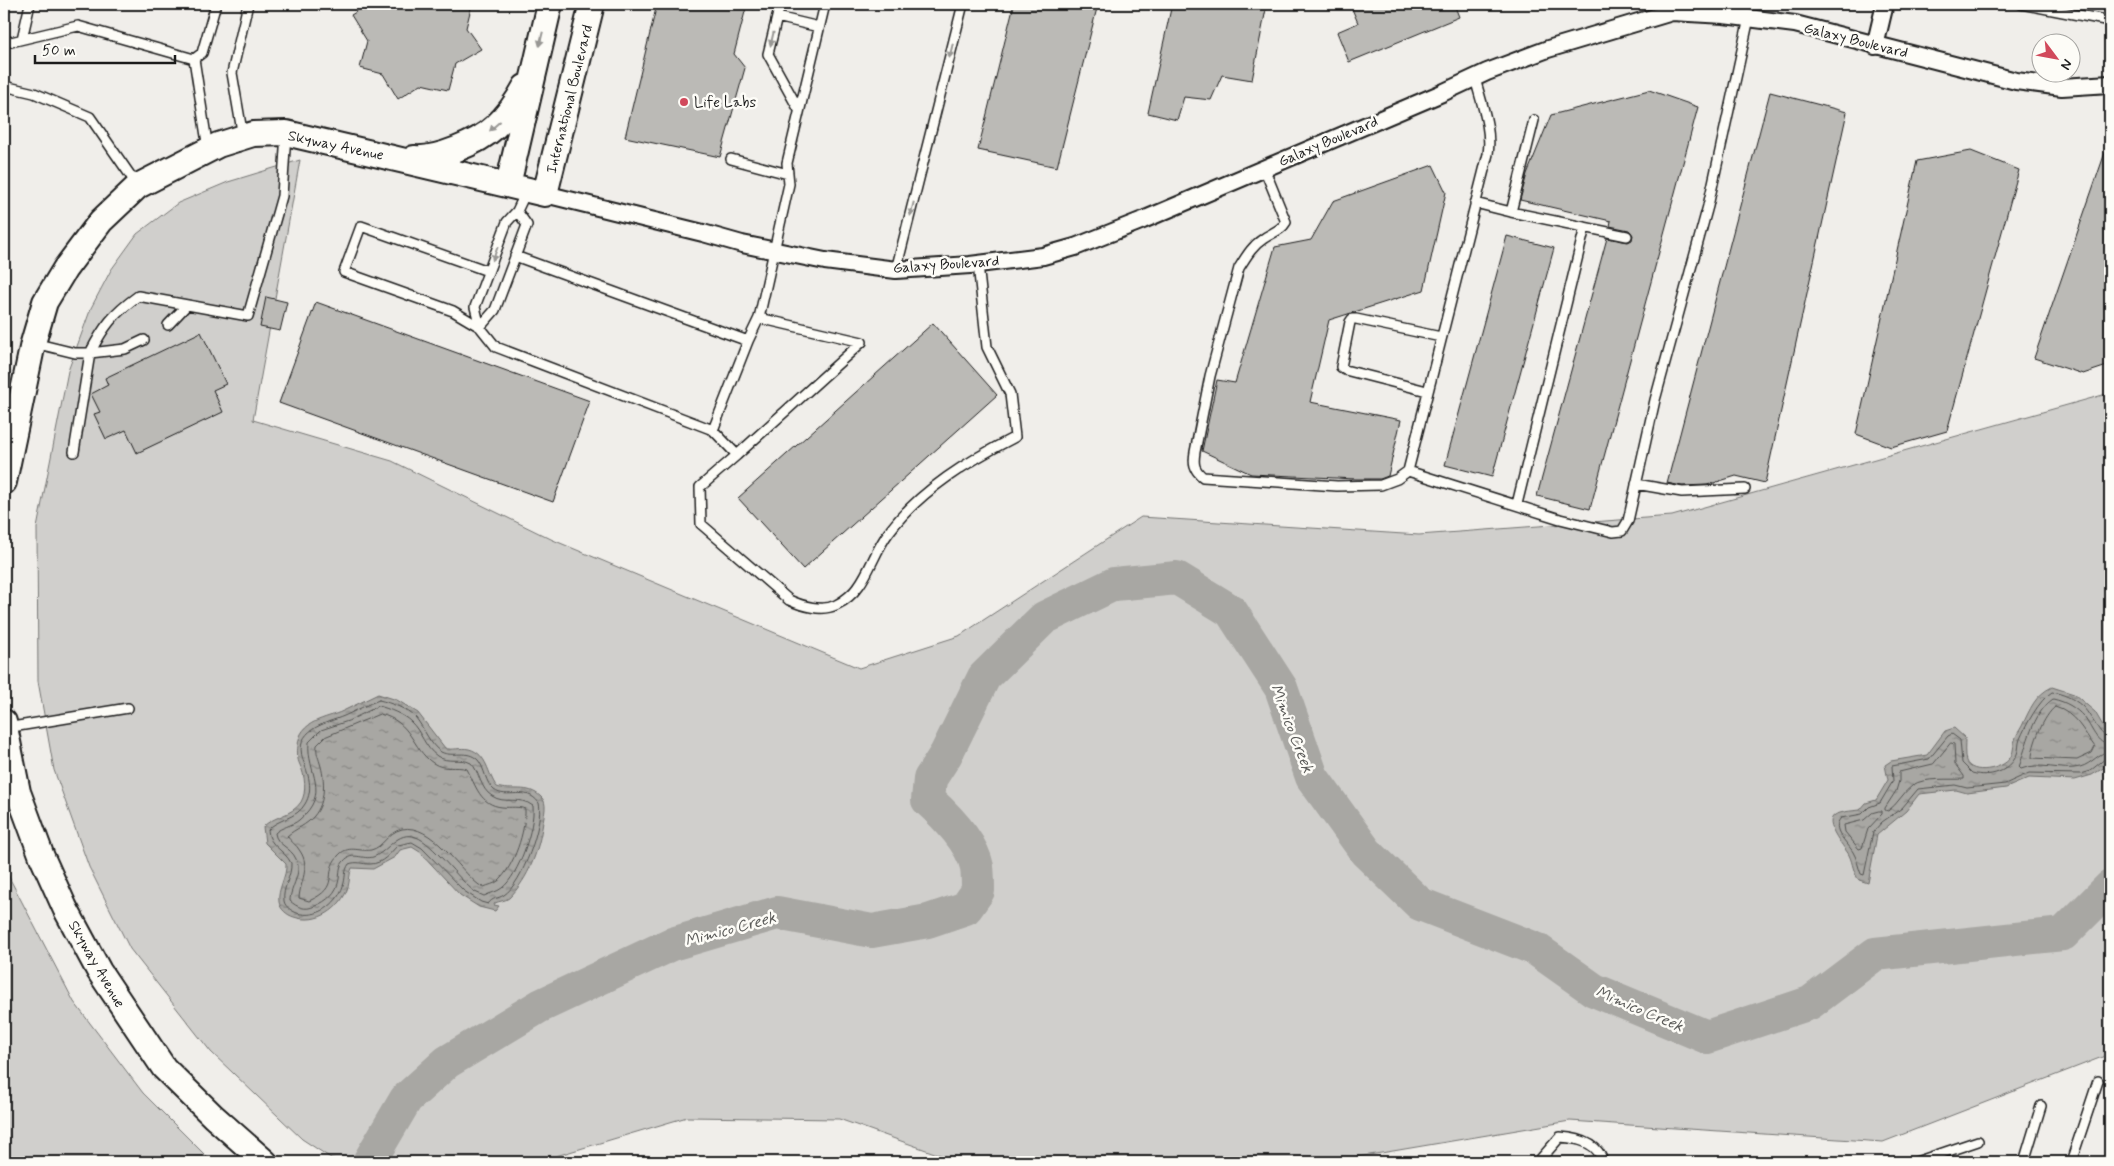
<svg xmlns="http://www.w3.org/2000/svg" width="2114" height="1166" font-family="Mynerve,sans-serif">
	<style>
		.grass { fill: #d0cfcc; stroke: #767674 }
		.water { fill: url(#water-ripples); stroke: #706f6d }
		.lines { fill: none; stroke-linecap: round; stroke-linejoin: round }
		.shore { stroke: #545452; stroke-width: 1 }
		.river { stroke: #a8a7a3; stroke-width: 34 }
		.building { fill: #bbbab6; stroke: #1c1c1c }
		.lane-casing { stroke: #1c1c1c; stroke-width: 12 }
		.street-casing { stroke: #1c1c1c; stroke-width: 20 }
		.secondary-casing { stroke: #1c1c1c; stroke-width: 28 }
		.lane { stroke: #fdfcf7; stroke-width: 9 }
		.street { stroke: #fdfcf7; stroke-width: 16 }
		.secondary { stroke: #fdfcf7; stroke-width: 24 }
		.oneway { fill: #989794 }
		.poi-dot { fill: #d1495b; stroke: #fdfcf7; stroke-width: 2 }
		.labels { text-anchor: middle; stroke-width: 5; stroke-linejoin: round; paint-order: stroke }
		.street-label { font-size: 15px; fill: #1c1c1c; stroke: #fdfcf7 }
		.poi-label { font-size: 15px; fill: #1c1c1c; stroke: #fdfcf7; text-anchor: start }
		.water-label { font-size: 16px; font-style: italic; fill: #5b5b59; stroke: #fdfcf7 }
	</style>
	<defs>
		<pattern id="water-ripples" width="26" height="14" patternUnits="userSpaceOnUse" patternTransform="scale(1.25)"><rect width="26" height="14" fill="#a8a7a3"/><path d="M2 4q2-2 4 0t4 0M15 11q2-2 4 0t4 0" fill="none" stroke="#888784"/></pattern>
	</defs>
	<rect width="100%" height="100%" fill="#f0eeea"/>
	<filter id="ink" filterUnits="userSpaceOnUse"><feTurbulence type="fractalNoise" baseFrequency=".02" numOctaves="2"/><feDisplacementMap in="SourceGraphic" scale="10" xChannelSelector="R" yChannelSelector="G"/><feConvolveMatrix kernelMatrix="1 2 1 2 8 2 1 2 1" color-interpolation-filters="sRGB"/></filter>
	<g filter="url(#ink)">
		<!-- grass -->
		<path class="grass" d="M300,160l-47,260 139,41 161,79 306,128 100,-32 182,-119 278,18 253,-19 438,-123v661l-227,88 -313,-21 -242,41h-368l-121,-43 -152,-2 -141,42 -4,3h-205l-35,-23 -91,-87 -81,-103 -41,-82 -35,-97 -16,-89 -1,-153 31,-157 23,-63 20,-38 26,-36 41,-31 50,-21z
			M4,862l6,17 64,123 69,91 69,69h-208z"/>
		<!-- water -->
		<path class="water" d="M2052,687l22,7 21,18 14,24 1,22 -5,9 -13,8 -17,5 -46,-2 -23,10 -39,5 -11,-3 -37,4 -13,17 -29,24 -9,48 -9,-3c-6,-7 -6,-17 -10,-25 -4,-8 -32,-37 -9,-42 6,-2 13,-2 20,-3l6,-7 10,-3 12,-20 -3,-15 6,-4 36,-6 18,-24 9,-3 11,10c0,7 -1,17 1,23 6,15 37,8 44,-3 4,-6 3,-12 5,-18 1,-5 5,-10 7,-14 8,-17 13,-31 30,-39z
			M378,694l19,6 21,13 27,35c7,3 15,-1 24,1 19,5 18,25 28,38 15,5 31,-3 44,10 7,6 3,17 2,25 -4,28 -14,56 -34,76 -4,3 -10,3 -14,5l-1,2 5,1 -4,5 -16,-4 -19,-12 -40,-43 -8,-5 -12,3 -5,7 -22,12 -21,-1c-3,6 -2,12 -4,19 -7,22 -31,38 -54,30 -7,-2 -14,-8 -15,-15 -2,-13 8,-25 7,-38l-21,-21 -2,-16c10,-11 29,-11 38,-25 6,-10 4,-27 -1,-37 -3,-6 -3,-13 -2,-19 1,-26 28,-27 45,-35 12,-6 23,-11 35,-17z"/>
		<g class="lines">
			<!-- shore -->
			<path class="shore" d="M379,700c12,3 29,9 37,18 8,10 14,27 25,34 12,6 26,-3 37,8 7,8 7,23 16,30 13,10 32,-5 45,13 5,20 -17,81 -35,92 -6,4 -11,2 -16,9l-7,-2 -17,-11 -42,-43 -10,-6 -14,3c-8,8 -15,19 -28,19 -8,0 -13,-3 -21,0 -5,7 -3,14 -6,22 -6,19 -26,33 -46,27 -5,-2 -12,-6 -13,-12 -2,-13 8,-25 7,-38 -7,-14 -22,-16 -23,-33 8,-11 29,-11 37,-26 9,-15 3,-30 -2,-44 -10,-31 22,-36 41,-44 12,-5 23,-12 35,-16z
				M379,706c10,3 24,8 32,16 10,9 14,26 26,34 11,8 23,1 34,7 9,9 9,26 21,33 13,9 27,-1 41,10 2,21 -14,69 -31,82 -5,4 -12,5 -18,8l-9,-4c-17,-13 -42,-49 -59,-55 -19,-7 -28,15 -43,20 -10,3 -21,-6 -29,4 -5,5 -4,11 -5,18 -2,14 -12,22 -24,27 -10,5 -18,1 -25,-5 0,-14 13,-28 6,-42 -5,-12 -20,-14 -21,-26 6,-6 17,-7 24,-13 33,-28 7,-47 10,-78l12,-12 27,-9z
				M2055,707c21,6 28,24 40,40l-3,6 -15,7 -45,-2c0,-13 12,-43 23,-51z
				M380,714c33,8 31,34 53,49 12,8 23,2 34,6 9,17 13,36 35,38 9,1 16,-1 23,2 1,21 -11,58 -27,72 -3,3 -10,4 -14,6l-5,-2c-21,-16 -47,-62 -77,-56 -16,4 -18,18 -31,21 -12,2 -23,-6 -33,6 -16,18 4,30 -29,45l-10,-3c1,-16 12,-31 1,-47 -3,-6 -10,-10 -13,-15 8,-7 20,-11 27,-20 12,-14 11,-37 6,-53 -2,-7 -4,-10 -3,-18l8,-8z
				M2110,739c-9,-1 -20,-26 -28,-33 -9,-8 -19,-12 -30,-14 -13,8 -26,33 -32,47 -2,5 -1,11 -3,15 -7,18 -28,24 -45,19l-10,-10 -2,-23 -8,-6 -4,2 -19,23 -37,7 1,15 -13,22 -11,4 -7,7 -21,4c-11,11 6,24 12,34 4,6 5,15 8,22l3,1 9,-43 9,-10 20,-14 16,-19 37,-4 12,3 38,-4 24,-11 51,1 10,-3 16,-13 4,-1
				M1951,743l3,1 1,20 9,12v3c-13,1 -40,-2 -51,6 -10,7 -15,19 -25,26l-3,-1v-2l11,-17 3,-10v-9l34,-8z
				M2110,745c-14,-1 -18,-18 -26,-28 -9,-10 -18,-15 -31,-18 -21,15 -26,46 -34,68l2,2c19,-8 40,3 59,-2 12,-3 19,-15 30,-16
				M1879,811h3v3l-14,15 -6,19 -3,1 -14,-17 -1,-7 20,-5 8,-7z"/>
			<!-- river -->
			<path class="river" d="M369,1162l37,-63 41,-37 93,-56 132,-62 105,-31 95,18 56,-10 38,-13 12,-17c0,-7 0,-16 -1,-24 -5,-24 -31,-51 -49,-67l2,-21 16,-25 38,-77 60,-59 70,-34 63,-6 54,33 50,77 31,89 54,75 54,52 116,45 58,41 113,47 103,-34 65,-49 188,-20 47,-47"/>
		</g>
		<!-- building -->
		<path class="building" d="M352,4h120l-6,24 15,21 -26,15 -7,26 -27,-6 -23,15 -15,-25 -23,-6 7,-27 -16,-26 5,-3z
			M657,4h90l-13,50 11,14 -25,89 -95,-20z
			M1014,4h84l-41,163 -79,-17z
			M1172,4h95l-15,76 -30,-5 -11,25 -27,-3 -7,23 -29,-7z
			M1350,4h104l5,13 -110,45 -12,-30 21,-9z
			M1649,90l49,17 -108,402 -53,-13 70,-258 21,4 4,-2 1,-5 -4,-5 -19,-4 1,-5 -91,-21 7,-26 24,-59z
			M1770,92l77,20 -82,371 -29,-7 -29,9 -25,1 -15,-3z
			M2108,144h2v221l-27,9 -49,-16z
			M1971,151l48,19 -72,261 -56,16 -35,-13 61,-273z
			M1433,165l13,27 -22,98 -95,30 -19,82 91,18 -13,56 -8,3h-24l-105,-5 -49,-23 15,-71 18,3 40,-136 36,-7 22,-39z
			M1507,236l47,12 -62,229 -47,-12z
			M266,297l21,5 -7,29 -20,-4z
			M316,302l274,99 -37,101 -274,-99z
			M933,323l64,72 -194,174 -65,-71z
			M201,332l25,52 -13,6 10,22 -86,41 -11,-23 -20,9 -12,-25 6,-2 -9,-18 17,-9 -3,-7z"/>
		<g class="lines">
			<!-- lane casing -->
			<g class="lane-casing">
				<path id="lane" d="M2021,4l89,17
					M777,17l3,-13
					M22,39l8,-35
					M4,40l7,2 67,-16 116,33 8,-6 14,-49
					M194,59l14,90
					M1475,78c6,24 17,51 13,76l-80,317 152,48 53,13 9,-1 6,-10 27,-121 53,-194 41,-188
					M4,86l30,7 56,24 47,68
					M799,110l-31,-56 9,-37 42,10
					M243,137l-11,-64 16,-69
					M731,159l57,15
					M1264,168l22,54c-5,9 -15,11 -23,17 -11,7 -17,18 -24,29l-29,108 -15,76c-2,12 -1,18 8,25l134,9 44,-1 16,-6 11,-8
					M1475,203l36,9 116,24
					M517,211l10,14 -32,85 -15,17 -5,-20 32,-85 10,-11 9,-19
					M1511,212l23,-92
					M515,256l233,85 11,-23 30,-134 -2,-21 38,-159
					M896,270l67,-266
					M488,271l-127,-45 -17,46 109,39 27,16 16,20 217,83 24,25 -37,32 1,37 88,76c13,6 33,12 47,5 31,-15 34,-48 53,-73 31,-42 81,-72 126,-95l-5,-43 -23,-47 -9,-83
					M168,325l19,-20
					M144,340l-19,9 -35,4c14,-27 23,-39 48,-57l110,20 34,-120 4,-63
					M34,343l41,10h15l-16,99
					M1427,391l-82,-21 -4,-3 9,-45 2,-3h4l85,18
					M713,430l35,-89
					M737,455l125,-113 -103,-24
					M1636,484l46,8 63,-3
					M1517,504l68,-277
					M6,728l122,-20
					M1538,1162l22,-25c17,1 38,5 43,25
					M1916,1162l62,-21
					M2024,1162l17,-56
					M2071,1162l27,-81"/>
			</g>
			<!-- street casing -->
			<g class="street-casing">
				<path id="street" d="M1875,46l10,-42
					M545,194l158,39 39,11 83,17 71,9 74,-5 73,-9 32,-9 68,-27 299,-127 45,-21 61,-23 124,-37 52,3 71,9 221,57 46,6 48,-3"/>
			</g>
			<!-- secondary casing -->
			<g class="secondary-casing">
				<path id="secondary" d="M414,158c22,2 64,-15 81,-31 12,-11 22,-25 30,-40
					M508,185l42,-181
					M4,482l29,-139 12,-41 20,-33 36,-48 37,-35 80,-41 35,-11 33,-1 259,61 47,-190
					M4,722l14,70 24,65 23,51 34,63 65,97 49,48 52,46"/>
			</g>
			<!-- lane -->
			<use href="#lane" class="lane"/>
			<!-- street -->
			<use href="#street" class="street"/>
			<!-- secondary -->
			<use href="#secondary" class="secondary"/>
		</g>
		<!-- one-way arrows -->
		<defs><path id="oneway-solid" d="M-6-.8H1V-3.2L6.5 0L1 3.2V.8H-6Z" transform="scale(1.25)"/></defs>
		<g class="oneway">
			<use href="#oneway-solid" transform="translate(541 39) rotate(104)"/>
			<use href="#oneway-solid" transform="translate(772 39) rotate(103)"/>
			<use href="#oneway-solid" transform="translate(951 51) rotate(104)"/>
			<use href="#oneway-solid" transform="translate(495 126) rotate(138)"/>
			<use href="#oneway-solid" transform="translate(912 209) rotate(104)"/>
			<use href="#oneway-solid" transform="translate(495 254) rotate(111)"/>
		</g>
	</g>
	<!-- markers -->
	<circle class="poi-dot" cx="684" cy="102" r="5"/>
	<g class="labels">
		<!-- street labels -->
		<g class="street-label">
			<text transform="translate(1856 40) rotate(14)" y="5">Galaxy Boulevard</text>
			<text transform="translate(569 99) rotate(-76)" y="5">International Boulevard</text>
			<text transform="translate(1328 141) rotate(-23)" y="5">Galaxy Boulevard</text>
			<text transform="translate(336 145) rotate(12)" y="5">Skyway Avenue</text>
			<text transform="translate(946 264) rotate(-4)" y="5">Galaxy Boulevard</text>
			<text transform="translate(97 964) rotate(60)" y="5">Skyway Avenue</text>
		</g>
		<!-- poi labels -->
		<g class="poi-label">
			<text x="694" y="107">Life Labs</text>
		</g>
		<!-- water labels -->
		<g class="water-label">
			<text transform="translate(1293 728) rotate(69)" y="6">Mimico Creek</text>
			<text transform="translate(730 928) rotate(-15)" y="6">Mimico Creek</text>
			<text transform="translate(1640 1008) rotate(23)" y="6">Mimico Creek</text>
		</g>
	</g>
	<!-- margin -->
	<rect width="2114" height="1166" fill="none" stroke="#fdfcf7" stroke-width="20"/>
	<rect x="10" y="10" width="2094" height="1146" fill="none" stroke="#1c1c1c" stroke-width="2" filter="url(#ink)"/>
	<!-- north arrow -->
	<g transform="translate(2056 58) rotate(122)"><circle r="24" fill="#fdfcf7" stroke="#a3a29f"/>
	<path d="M0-4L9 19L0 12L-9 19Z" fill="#d1495b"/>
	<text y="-8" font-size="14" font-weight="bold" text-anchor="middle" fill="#1c1c1c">N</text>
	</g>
	<!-- scale -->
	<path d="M35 55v8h140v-8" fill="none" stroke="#1c1c1c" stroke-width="2.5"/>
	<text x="42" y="55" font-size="15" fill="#1c1c1c" stroke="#fdfcf7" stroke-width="4" paint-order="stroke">50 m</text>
</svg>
